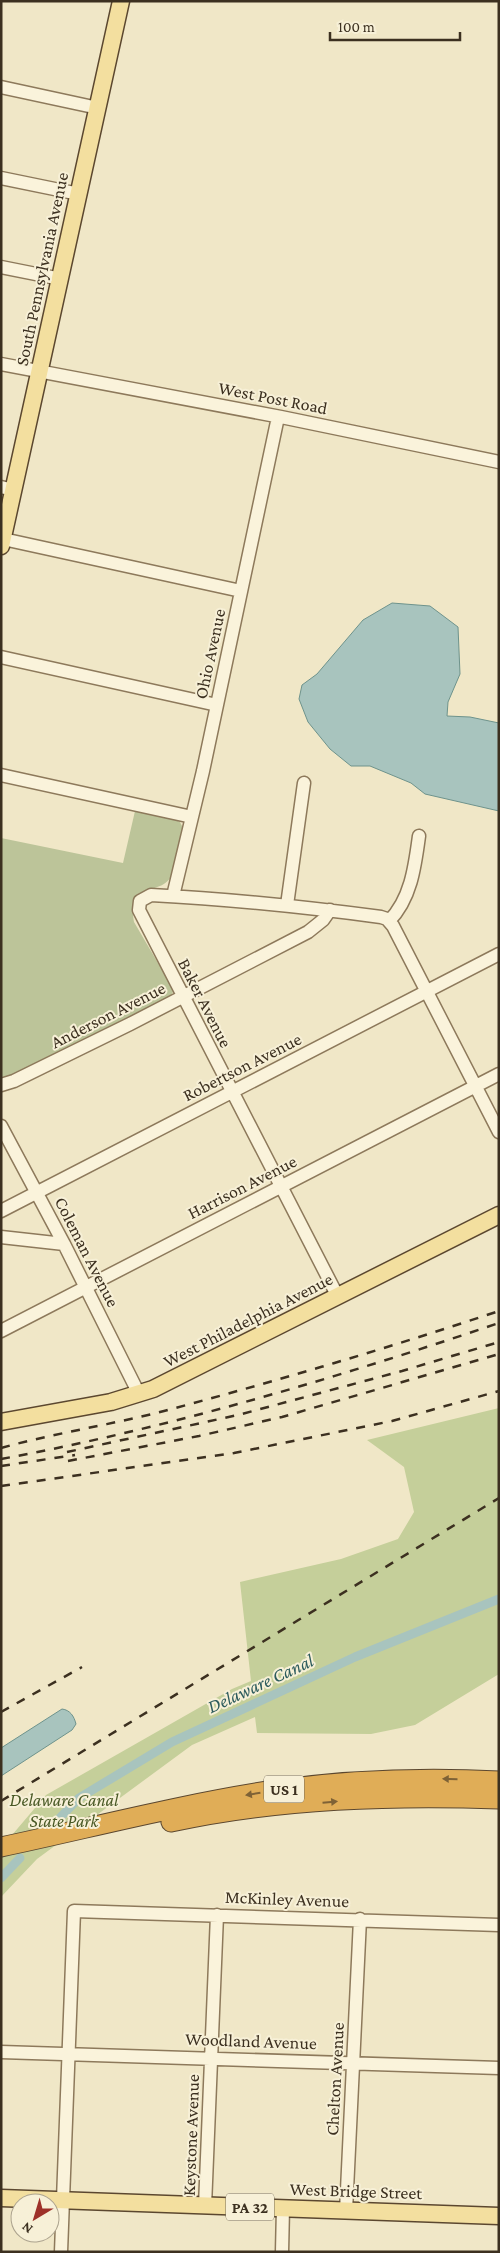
<svg xmlns="http://www.w3.org/2000/svg" width="500" height="2253" font-family="'Crimson Pro',serif">
	<style>
		.green { fill: #c5cf9a }
		.cemetery { fill: #bcc499 }
		.water { fill: #a8c4be; stroke: #6e938c }
		.lines { fill: none; stroke-linecap: round; stroke-linejoin: round }
		.canal { stroke: #a8c4be; stroke-width: 9 }
		.minor-casing { stroke: #8d795b; stroke-width: 15 }
		.major-casing { stroke: #5b472f; stroke-width: 19 }
		.highway-casing { stroke: #5b472f; stroke-width: 21 }
		.minor { stroke: #faf3db; stroke-width: 12 }
		.major { stroke: #f3df9f; stroke-width: 16 }
		.highway { stroke: #e0ad57; stroke-width: 19 }
		.rail { stroke: #3c3020; stroke-width: 2.5; stroke-dasharray: 9 9; stroke-linecap: butt }
		.oneway { fill: #7e6236 }
		.labels { text-anchor: middle; stroke-width: 4; stroke-linejoin: round; paint-order: stroke }
		.shield { fill: #f7f0d7; stroke: #746a57; stroke-width: 1 }
		.shield-label { font-size: 16px; font-weight: bold; fill: #3c3020 }
		.street-label { font-size: 18px; fill: #3c3020; stroke: #f7f0d7 }
		.park-label { font-size: 18px; font-style: italic; fill: #495925; stroke: #f7f0d7 }
		.water-label { font-size: 19px; font-style: italic; fill: #2e5c5d; stroke: #f7f0d7 }
	</style>
	<rect width="100%" height="100%" fill="#f0e7c7"/>
	<!-- green -->
	<path class="green" d="M499,1408v266l-84,51 -44,9 -114,-1 -2,-16 -63,28 -155,114 -36,38v-49l45,-53 186,-106 19,-8 -11,-99 101,-23 57,-20 16,-27 -10,-45 -37,-27z"/>
	<!-- cemetery -->
	<path class="cemetery" d="M135,811l34,6 11,5 3,6c-3,14 -4,33 -10,46 -13,25 -47,4 -39,48l38,65 1,5 -3,5 -152,78 -17,6v-243l122,25z"/>
	<!-- water -->
	<path class="water" d="M392,603l38,3 28,21 2,47 -12,28 -1,14 23,1 29,6v88l-74,-17 -14,-11 -41,-17h-19l-21,-17 -22,-27 -9,-23 3,-14 15,-11 46,-54z
		M62,1709c8,1 12,7 14,15l-4,6 -71,46v-28z"/>
	<g class="lines">
		<!-- canal -->
		<path class="canal" d="M52,1826l27,-28 93,-56 183,-85 144,-58
			M1,1878l19,-20"/>
		<!-- minor casing -->
		<g class="minor-casing">
			<path id="minor" d="M1,87l97,21
				M1,178l78,16
				M1,267l60,12
				M1,364l280,53 218,45
				M1,487l13,3
				M3,539l238,52
				M1,657l216,48
				M1,775l191,42
				M173,896l30,-125 75,-354
				M287,905l17,-122
				M389,921c22,-22 26,-55 30,-85
				M1,1085l13,-4 116,-57 178,-92 15,-12 7,-10
				M1,1126l63,118 75,150
				M1,1211l498,-257
				M1,1237l63,7
				M338,1297l-199,-387 1,-9 11,-6c77,4 154,12 230,22l6,2 6,7 106,206
				M1,1331l498,-257
				M1,2052l498,16
				M205,2206l12,-291
				M346,2211l14,-292
				M61,2252l13,-341 425,14
				M282,2252l1,-44"/>
		</g>
		<!-- major casing -->
		<g class="major-casing">
			<path id="major" d="M1,546l120,-545
				M1,1422l110,-20 42,-13 346,-174
				M1,2198l498,18"/>
		</g>
		<!-- highway casing -->
		<g class="highway-casing">
			<path id="highway" d="M171,1822c105,-23 220,-27 328,-23
				M1,1847c89,-19 177,-42 267,-56 76,-11 154,-14 231,-10"/>
		</g>
		<!-- minor -->
		<use href="#minor" class="minor"/>
		<!-- major -->
		<use href="#major" class="major"/>
		<!-- highway -->
		<use href="#highway" class="highway"/>
		<!-- rail -->
		<path class="rail" d="M1,1448c54,-15 109,-23 163,-37 113,-30 224,-63 335,-100
			M67,1452l171,-37 164,-44 97,-29
			M1,1459c169,-31 335,-81 498,-136
			M68,1461l131,-25 83,-19 217,-63
			M1,1466l74,-11
			M1,1486l233,-33 158,-32 107,-30
			M1,1712l81,-45
			M1,1801l498,-303"/>
	</g>
	<!-- one-way arrows -->
	<defs><path id="oneway-solid" d="M-6-.8H1V-3.2L6.5 0L1 3.2V.8H-6Z" transform="scale(1.25)"/></defs>
	<g class="oneway">
		<use href="#oneway-solid" transform="translate(450 1779) rotate(-179)"/>
		<use href="#oneway-solid" transform="translate(253 1794) rotate(171)"/>
		<use href="#oneway-solid" transform="translate(330 1802) rotate(-5)"/>
	</g>
	<g class="labels">
		<!-- shield labels -->
		<g class="shield">
			<rect x="264" y="1775.5" width="40" height="27" rx="4"/>
			<rect x="226" y="2193.5" width="48" height="27" rx="4"/>
		</g>
		<g class="shield-label">
			<text x="284" y="1795">US 1</text>
			<text x="250" y="2213">PA 32</text>
		</g>
		<!-- street labels -->
		<g class="street-label">
			<text transform="translate(42 269) rotate(-78)" y="6">South Pennsylvania Avenue</text>
			<text transform="translate(273 398) rotate(11)" y="6">West Post Road</text>
			<text transform="translate(210 654) rotate(-78)" y="6">Ohio Avenue</text>
			<text transform="translate(205 1003) rotate(63)" y="6">Baker Avenue</text>
			<text transform="translate(108 1015) rotate(-27)" y="6">Anderson Avenue</text>
			<text transform="translate(242 1067) rotate(-27)" y="6">Robertson Avenue</text>
			<text transform="translate(242 1187) rotate(-27)" y="6">Harrison Avenue</text>
			<text transform="translate(87 1252) rotate(63)" y="6">Coleman Avenue</text>
			<text transform="translate(248 1320) rotate(-27)" y="6">West Philadelphia Avenue</text>
			<text transform="translate(287 1899) rotate(2)" y="6">McKinley Avenue</text>
			<text transform="translate(251 2041) rotate(2)" y="6">Woodland Avenue</text>
			<text transform="translate(335 2079) rotate(-87)" y="6">Chelton Avenue</text>
			<text transform="translate(191 2135) rotate(-88)" y="6">Keystone Avenue</text>
			<text transform="translate(356 2191) rotate(2)" y="6">West Bridge Street</text>
		</g>
		<!-- park labels -->
		<g class="park-label">
			<text x="64" y="1806">Delaware Canal<tspan x="64" dy="21">State Park</tspan></text>
		</g>
		<!-- water labels -->
		<g class="water-label">
			<text transform="translate(260 1683) rotate(-25)" y="7">Delaware Canal</text>
		</g>
	</g>
	<!-- border -->
	<rect width="500" height="2253" fill="none" stroke="#3c3020" stroke-width="5"/>
	<!-- north arrow -->
	<g transform="translate(35 2218) rotate(218)"><circle r="24" fill="#f7f0d7" stroke="#aca38e"/>
	<path d="M0-4L9 19L0 12L-9 19Z" fill="#9e3129"/>
	<text y="-8" font-size="14" font-weight="bold" text-anchor="middle" fill="#3c3020">N</text>
	</g>
	<!-- scale -->
	<path d="M330 32v8h130v-8" fill="none" stroke="#3c3020" stroke-width="2.5"/>
	<text x="338" y="32" font-size="15" fill="#3c3020" stroke="#f7f0d7" stroke-width="4" paint-order="stroke">100 m</text>
</svg>
